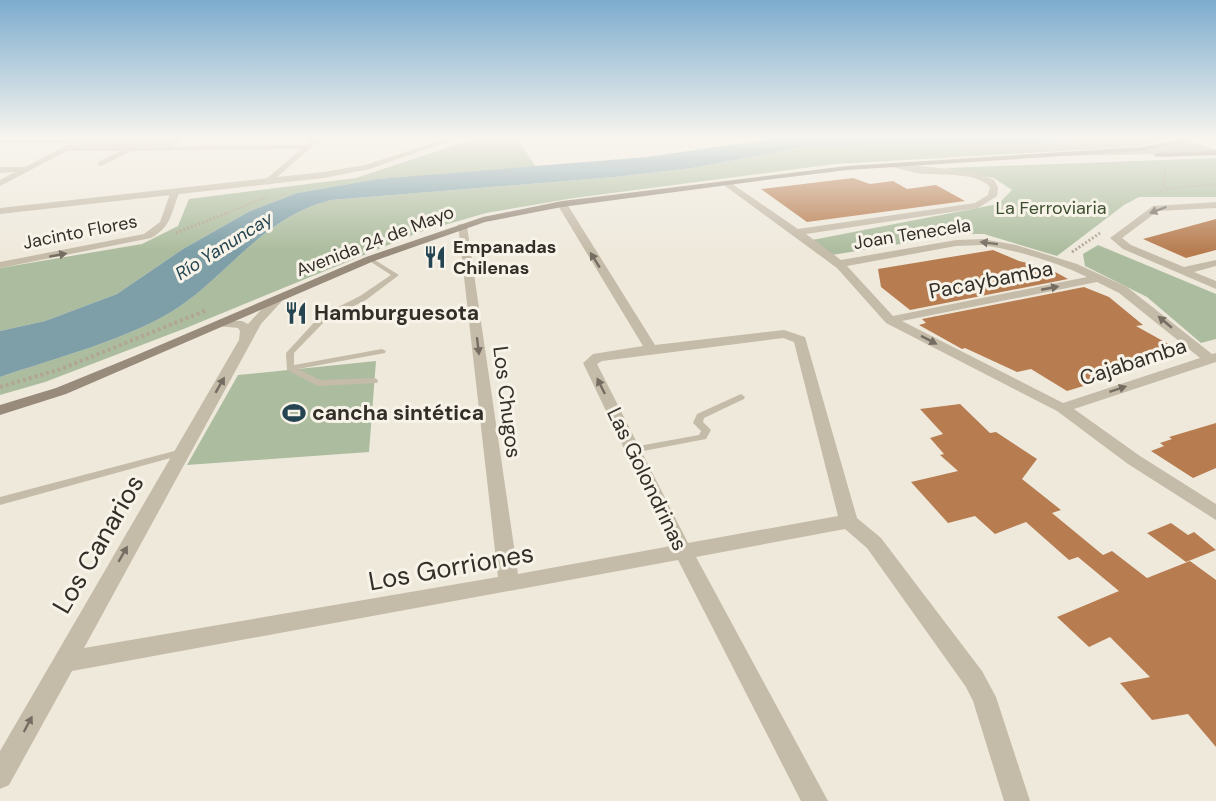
<svg xmlns="http://www.w3.org/2000/svg" width="1216" height="801" font-family="'DM Sans',sans-serif">
	<style>
		.green { fill: #acbc9e }
		.water { fill: #7e9fa8 }
		.building { fill: #b77d51 }
		.lines { fill: none; stroke-linecap: round; stroke-linejoin: round }
		.path-far2 { stroke: #b1a694; stroke-width: 2; stroke-dasharray: 1.5 1.5; stroke-linecap: butt }
		.path-far1 { stroke: #b1a694; stroke-width: 3; stroke-dasharray: 2 2; stroke-linecap: butt }
		.path { stroke: #b1a694; stroke-width: 4; stroke-dasharray: 3 3; stroke-linecap: butt }
		.service { fill: #c5bba9; fill-rule: evenodd }
		.minor { fill: #c5bba9; fill-rule: evenodd }
		.tertiary { fill: #c5bba9; fill-rule: evenodd }
		.secondary { fill: #988b7b; fill-rule: evenodd }
		.oneway { fill: #756d62 }
		.labels { text-anchor: middle; stroke-width: 6; stroke-linejoin: round; paint-order: stroke }
		.far-park-label { font-size: 18px; fill: #3d4f2f; stroke: #f7f3e8 }
		.far-street-label { font-size: 18px; fill: #332e28; stroke: #f7f3e8 }
		.far-water-label { font-size: 18px; font-style: italic; fill: #234450; stroke: #f7f3e8 }
		.far-poi-label { font-size: 18px; font-weight: bold; fill: #332e28; stroke: #f7f3e8; text-anchor: start }
		.street-label { font-size: 21px; fill: #332e28; stroke: #f7f3e8 }
		.poi-label { font-size: 21px; font-weight: bold; fill: #332e28; stroke: #f7f3e8; text-anchor: start }
		.near-street-label { font-size: 26px; fill: #332e28; stroke: #f7f3e8 }
	</style>
	<rect width="100%" height="100%" fill="#efe9dc"/>
	<!-- green -->
	<path class="green" d="M93,139h92l-15,8h-94z
		M473,139h45l19,30 -159,10 -81,14 -47,18 -67,38 -66,45 -72,27 -45,10v-63l142,-24 36,-18 11,-27 167,-21z
		M1106,139h61l-34,8 -298,17 -261,34 -88,15 -66,19 -234,96 -141,54 -45,13v-18c53,-18 133,-39 179,-70 54,-37 83,-89 152,-107l284,-23 77,-9 112,-21 278,-5z
		M1189,141l27,9v3l-161,3 87,-6z
		M1216,158v39h-77l-15,8 -67,51 -73,-22h-22l-130,21 -20,-15 186,-36 14,-14 -18,-12 -49,-10z
		M1098,245l118,49v45l-15,4 -54,-46 -62,-31 -2,-12z
		M376,361l-7,91 -182,13 51,-90z"/>
	<!-- water -->
	<path class="water" d="M773,139h333l-24,3 -278,5 -112,21 -77,9 -284,23c-69,18 -98,70 -152,107 -46,31 -126,52 -179,70v-46l45,-10 72,-27 66,-45 67,-38 47,-18 81,-14 269,-22z"/>
	<!-- building -->
	<path class="building" d="M853,178l17,6 23,-3 14,8 29,-4 29,16 -158,21 -46,-33z
		M1216,219v31l-30,8 -43,-19z
		M993,250l26,11 29,7 20,11 -158,31 -29,-23 -3,-18z
		M1084,287l25,10 34,28 -7,1 36,20 -16,3 6,4 -42,10 13,8 -66,20 -36,-22 -14,3 -52,-24 -3,1 -43,-24 7,-2 -4,-4z
		M960,404l30,29 6,-1 41,27 -15,20 39,31 -9,3 51,42 9,-4 35,27 43,-17 26,19v167l-28,-33 -36,6 -32,-37 30,-6 -40,-40 -21,10 -32,-30 62,-26 -41,-34 -9,3 -43,-38 -31,12 -20,-18 -27,7 -37,-41 47,-11 -18,-16 4,-1 -14,-16 13,-4 -23,-25z
		M1216,423v45l-23,10 -42,-27 13,-5 -4,-3 12,-4 -3,-2z
		M1171,523l17,12 6,-3 22,18 -30,12 -39,-29z"/>
	<g class="lines">
		<!-- path-far2 -->
		<path class="path-far2" d="M1163,189l53,-5
			M1158,193l5,-4 3,-22
			M224,214l43,-17"/>
		<!-- path-far1 -->
		<path class="path-far1" d="M176,233l51,-20
			M1072,252l28,-19"/>
		<!-- path -->
		<path class="path" d="M0,387l61,-18 146,-59"/>
		<!-- service -->
		<path class="service" d="M370,257l29,18 -33,25 -40,20 -32,33v12l88,-16 4,2 -1,2 -87,16 22,11 54,-2 3,1 1,2 -1,2 -59,3 -31,-16 -1,-17 34,-37 40,-20 31,-21 -23,-15v-2z
			M741,394l4,3 -1,2 -40,19 -1,4 8,8 -5,9 -73,14 -3,-1 -2,-2 2,-2 3,-1 66,-12 2,-4 -8,-8 4,-9z
			M182,449l3,1 2,2 -2,2 -185,51v-8z"/>
		<!-- minor -->
		<path class="minor" d="M0,139h81v4h-6l1,4 230,-2 7,-6h8l-53,46 -4,-3 1,-2 36,-31 -170,2 -30,15h-3v-4l23,-11h-54l-67,35v-6l15,-8 -15,1v-6h25l46,-24h-71z
			M892,163l84,9 18,8 4,7 -1,9 -19,12 -172,26 35,26 115,-20 27,-1 33,6 61,19 50,23 85,67 4,-1v9l-142,47 66,47 76,48v16l-88,-56 -71,-53 -171,-88 -49,-55 -116,-85 7,-2 70,48 177,-26 13,-8 2,-8c-13,-16 -55,-11 -74,-14 -8,-2 -16,-4 -24,-6zM983,245c36,6 71,16 104,32l-194,39 -46,-50 109,-20zM1097,282l22,11 81,65 -137,45 -161,-82z
			M171,191l8,2c-8,21 -8,34 -28,45l-151,30v-6l144,-28 16,-12z
			M562,201l5,3 88,141 129,-15 21,7 52,181 24,20 101,133 14,26 34,104h-26l-31,-100 -7,-14 -99,-139 -22,-19 -149,28 132,244h-27l-123,-241 -606,111 -63,114 -9,4v-38l239,-411 1,-9 -2,-3 -20,-2v-6l24,1 6,3 24,-26 4,-1 6,4 -21,23 -177,324 414,-71 -40,-353 9,2 51,348 153,-28 -88,-183 10,-9 50,-8 -86,-142zM783,338l11,4 44,174 -150,27 -91,-179 5,-3z
			M1216,202v6l-58,3 -36,27 9,7 53,22 32,-7v6l-22,6 22,9v8l-93,-40 -13,-11 43,-32z"/>
		<!-- tertiary -->
		<path class="tertiary" d="M445,139h10l-85,30 -47,9 -323,36v-6l323,-36 42,-7z"/>
		<!-- secondary -->
		<path class="secondary" d="M1185,139l9,1 -53,11 -294,19 -82,10 -203,27 -77,15 -111,39 -308,133 -66,21v-10l56,-17 76,-31 234,-100 117,-40 79,-16 285,-35 294,-19z
			M1216,151v4l-59,2 -4,-2 4,-2z"/>
	</g>
	<!-- one-way arrows -->
	<defs><path id="oneway-solid" d="M-6-.8H1V-3.2L6.5 0L1 3.2V.8H-6Z" transform="scale(1.5)"/></defs>
	<g class="oneway">
		<use href="#oneway-solid" transform="translate(1158 210) rotate(159)"/>
		<use href="#oneway-solid" transform="translate(989 243) rotate(-173)"/>
		<use href="#oneway-solid" transform="translate(58 255) rotate(-10)"/>
		<use href="#oneway-solid" transform="translate(595 260) rotate(-122)"/>
		<use href="#oneway-solid" transform="translate(1050 288) rotate(-11)"/>
		<use href="#oneway-solid" transform="translate(1165 322) rotate(-140)"/>
		<use href="#oneway-solid" transform="translate(929 340) rotate(27)"/>
		<use href="#oneway-solid" transform="translate(478 346) rotate(83)"/>
		<use href="#oneway-solid" transform="translate(220 385) rotate(-60)"/>
		<use href="#oneway-solid" transform="translate(601 386) rotate(-116)"/>
		<use href="#oneway-solid" transform="translate(1118 389) rotate(-18)"/>
		<use href="#oneway-solid" transform="translate(123 554) rotate(-60)"/>
		<use href="#oneway-solid" transform="translate(28 724) rotate(-62)"/>
	</g>
	<!-- sky -->
	<linearGradient id="sky" x2="0" y2="1"><stop stop-color="#7dacce"/><stop offset="0.55" stop-color="#f8f5ef"/><stop offset="1" stop-color="#f8f5ef" stop-opacity="0"/></linearGradient>
	<rect width="1216" height="251" fill="url(#sky)"/>
	<!-- icons -->
	<defs>
		<g id="restaurant-bare" transform="scale(1.8)"><path d="M-5-6h1v4h1v-4h1v4h1v-4h1v5L-1.5 .5V6h-2V.5L-5-1ZM5-6V6H3V1.5H1.5Q1.5-4 5-6Z" fill="#234450" stroke="#f7f3e8" stroke-width="2.5" paint-order="stroke"/></g>
		<g id="stadium-bare" transform="scale(1.8)"><path d="M0-5a6.5 5 0 1 0 0 10a6.5 5 0 1 0 0-10ZM-3.5-1.8h7v3.6h-7Z" fill="#234450" stroke="#f7f3e8" stroke-width="2.5" paint-order="stroke"/></g>
	</defs>
	<g fill-rule="evenodd">
		<use href="#restaurant-bare" x="435" y="257"/>
		<use href="#restaurant-bare" x="296" y="313"/>
		<use href="#stadium-bare" x="294" y="413"/>
	</g>
	<g class="labels">
		<!-- far-park labels -->
		<g class="far-park-label">
			<text x="1051" y="214">La Ferroviaria</text>
		</g>
		<!-- far-street labels -->
		<g class="far-street-label">
			<text transform="translate(80 232) rotate(-11)" y="6">Jacinto Flores</text>
			<text transform="translate(912 234) rotate(-9)" y="6">Joan Tenecela</text>
			<text transform="translate(375 241) rotate(-21)" y="6">Avenida 24 de Mayo</text>
		</g>
		<!-- far-water labels -->
		<g class="far-water-label">
			<text transform="translate(224 246) rotate(-32)" y="6">Río Yanuncay</text>
		</g>
		<!-- far-poi labels -->
		<g class="far-poi-label">
			<text x="453" y="253">Empanadas<tspan x="453" dy="21">Chilenas</tspan></text>
		</g>
		<!-- street labels -->
		<g class="street-label">
			<text transform="translate(991 280) rotate(-11)" y="7">Pacaybamba</text>
			<text transform="translate(1133 362) rotate(-18)" y="7">Cajabamba</text>
			<text transform="translate(507 402) rotate(83)" y="7">Los Chugos</text>
			<text transform="translate(647 479) rotate(64)" y="7">Las Golondrinas</text>
		</g>
		<!-- poi labels -->
		<g class="poi-label">
			<text x="314" y="320">Hamburguesota</text>
			<text x="312" y="420">cancha sintética</text>
		</g>
		<!-- near-street labels -->
		<g class="near-street-label">
			<text transform="translate(98 544) rotate(-60)" y="9">Los Canarios</text>
			<text transform="translate(451 567) rotate(-10)" y="9">Los Gorriones</text>
		</g>
	</g>
</svg>
